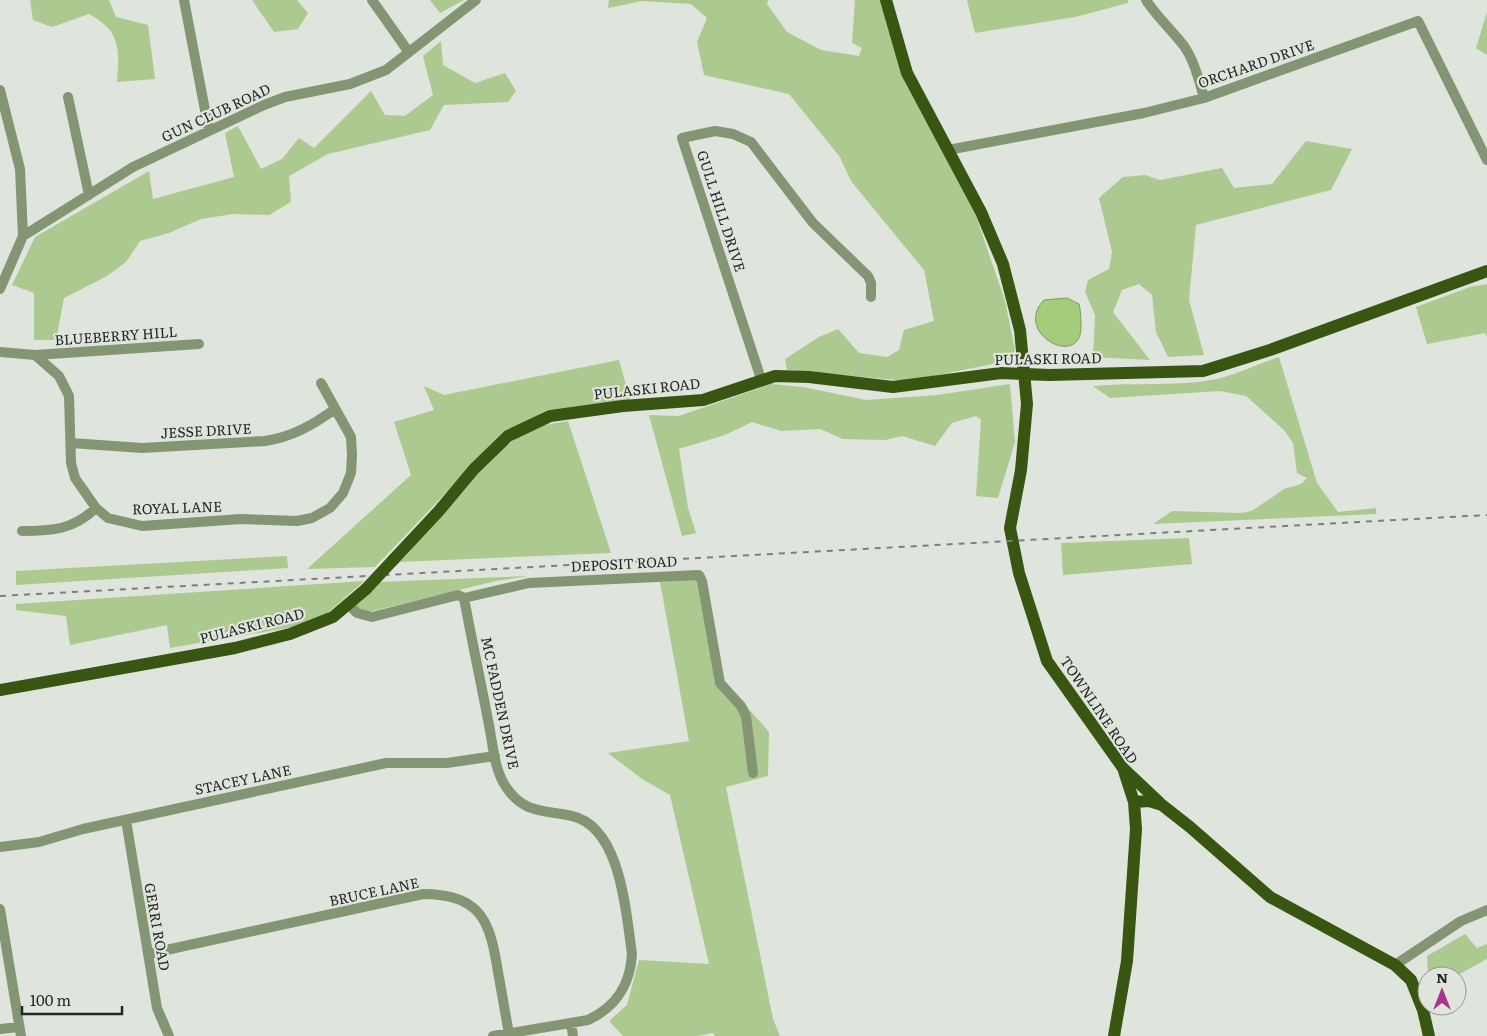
<svg xmlns="http://www.w3.org/2000/svg" width="1487" height="1036" font-family="Literata,serif">
	<style>
		.green { fill: #acc990 }
		.water { fill: #a4cd7b; stroke: #7e9b61 }
		.lines { fill: none; stroke-linecap: round; stroke-linejoin: round }
		.minor { stroke: #849574; stroke-width: 10 }
		.major { stroke: #385511; stroke-width: 12 }
		.rail { stroke: #7c807a; stroke-width: 2; stroke-dasharray: 6 6; stroke-linecap: butt }
		.major-bridge { stroke: #385511; stroke-width: 12 }
		.labels { text-anchor: middle; stroke-width: 4.5; stroke-linejoin: round; paint-order: stroke }
		.street-label { font-size: 14px; fill: #252724; stroke: #dfe4dc }
	</style>
	<rect width="100%" height="100%" fill="#dfe4dc"/>
	<!-- green -->
	<path class="green" d="M30,0h79l7,17 32,8 7,54 -38,3c2,-33 5,-50 -28,-68l-37,13 -19,-7z
		M252,0h45l11,13 -10,16 -24,3z
		M430,0h34l-24,13z
		M609,0h159l-1,4 20,28 34,18 38,6 3,-8 -10,-5 3,-43h30l15,61 75,152 30,88 10,49 -7,11 -100,20 -121,-11 -2,-11 34,-22 19,-8 21,24 28,4 12,-7 5,-20 30,-9 -10,-51 -73,-89 -11,-24 -51,-63 -85,-19 -7,-33 10,-24 -16,-14 -49,-3 -34,7z
		M967,0h161v3l-53,14 -100,16z
		M1487,12v43l-11,-7z
		M441,41l2,24 32,18 30,-10 11,18 -8,11 -64,3 -14,25 -102,24 -39,22 2,26 -22,13 -36,-1 -32,5 -32,14 -29,8 -14,21 -19,14 -43,22 -8,42h-22v-47l-22,-8 23,-48 114,-66 4,28 81,-22 -9,-44 13,-7 23,43 21,-10 17,-21 15,10 57,-57 14,24 20,1 28,-21 -10,-39z
		M1306,141l46,8 -21,41 -135,35 -7,75 15,55 -36,2 -12,-25 -4,-37 -13,-11 -17,6 -9,22 37,48 -57,-3 2,-42 -10,-23 3,-12 21,-11 3,-17 -13,-54 24,-21 22,-2 15,5 62,-12 12,20 38,-4z
		M1487,284v53l-2,-4 -58,11 -11,-37 54,-20z
		M1279,357l38,126 21,29 38,-4v6l-223,10 19,-13 68,2 12,-2 32,-22 17,-5 6,-6 -10,-5 -4,-30 -9,-13 -38,-34 -26,-5 -110,7 -17,-12c41,-4 84,1 124,-7 20,-5 41,-15 62,-22z
		M619,360l11,40 -83,10 -44,23 -128,134 -68,2 104,-94 -17,-53 40,-12 -10,-24 20,9z
		M771,384l32,3 63,13 71,-5 73,-11 5,58 -17,56 -22,-2 5,-76 -5,-4 -24,7 -17,23 -33,-10 -17,4 -42,-1 -23,-10 -39,2 -29,-9 -27,13 -46,14 9,59 8,25 -14,3 -33,-121 30,1z
		M568,421l43,132 -212,9 90,-103 29,-22 21,-11z
		M1189,538l3,26 -129,11 -2,-32z
		M287,556l1,12 -272,17v-14z
		M529,576l-33,5 -144,35 -3,-6 30,-28z
		M705,578l18,102 46,52 -1,44 -42,11 47,232 7,17h-65l-2,-3 -15,3h-75l-14,-15 18,-16 12,-45 70,4 -39,-169 -28,-16 -34,-26 81,-12 -29,-159z
		M364,581l-39,34 -32,12 -123,21 -3,-23 -97,20 -4,-29 -50,-6v-6z
		M1465,934l12,14 10,-4v15l-31,17h-28l-1,-20z"/>
	<!-- water -->
	<path class="water" d="M1067,298l12,6c2,8 2,15 2,24 -1,41 -69,5 -37,-28z"/>
	<g class="lines">
		<!-- minor -->
		<path class="minor" d="M184,0l25,131
			M372,0l36,51
			M1146,0c11,17 26,30 38,46 11,16 15,35 20,52
			M0,90l20,79 3,67 -23,53
			M68,97l21,98
			M948,150l196,-37 60,-15 214,-77 69,139
			M23,236l110,-69 131,-62 21,-8 65,-13 36,-14 90,-70
			M0,352l35,3 24,21 10,20 2,67 4,15 21,30 12,10 34,8 99,-7 56,2 15,-3 18,-10 13,-15 8,-20 1,-18 -1,-18 -30,-54
			M35,355l164,-11
			M761,379l-79,-241 33,-7 18,3 18,8 62,81 55,53 3,7v14
			M71,443l71,5 123,-7c27,-4 48,-16 70,-32
			M22,531c30,0 51,-1 74,-23
			M464,598c8,43 17,85 25,127 4,20 5,44 17,62 18,27 38,23 66,29 49,11 54,97 60,138 -2,32 -16,53 -44,66l-95,16
			M349,605l8,8 15,4 86,-22 6,3 65,-15 170,-8 3,6 18,102 21,23 5,10 7,57
			M126,820l31,188 12,28
			M0,847l39,-5 44,-13 303,-66h61l48,-7
			M0,909l21,127
			M148,954l275,-60c59,0 67,28 75,78 4,21 7,41 11,61
			M1395,965l66,-44 26,-11
			M571,1023l2,13
			M0,1029l19,-2"/>
		<!-- major -->
		<path class="major" d="M886,0l21,73 74,139 22,52 17,66 7,74 -6,66 -11,58 9,45 28,88 76,107 11,34 2,27 -9,132 -13,75
			M394,559l44,-47 36,-43 34,-33 42,-20 73,-10 80,-6 72,-24 34,1 84,10 108,-14 48,2 154,-4 67,-21 217,-79
			M0,690l235,-42 55,-14 43,-17 33,-28
			M1124,769l36,34
			M1134,802l15,-1 13,4 28,22 80,70 125,68 16,15 12,30 6,26"/>
		<!-- rail -->
		<path class="rail" d="M0,596l1487,-81"/>
		<!-- major-bridge -->
		<path class="major-bridge" d="M366,589l28,-30"/>
	</g>
	<g class="labels">
		<!-- street labels -->
		<g class="street-label">
			<text transform="translate(1256 64) rotate(-19)" y="5">ORCHARD DRIVE</text>
			<text transform="translate(216 113) rotate(-25)" y="5">GUN CLUB ROAD</text>
			<text transform="translate(721 211) rotate(72)" y="5">GULL HILL DRIVE</text>
			<text transform="translate(116 336) rotate(-4)" y="5">BLUEBERRY HILL</text>
			<text transform="translate(1048 359) rotate(-1)" y="5">PULASKI ROAD</text>
			<text transform="translate(647 389) rotate(-6)" y="5">PULASKI ROAD</text>
			<text transform="translate(206 431) rotate(-3)" y="5">JESSE DRIVE</text>
			<text transform="translate(177 508) rotate(-2)" y="5">ROYAL LANE</text>
			<text transform="translate(624 564) rotate(-3)" y="5">DEPOSIT ROAD</text>
			<text transform="translate(252 626) rotate(-14)" y="5">PULASKI ROAD</text>
			<text transform="translate(500 703) rotate(78)" y="5">MC FADDEN DRIVE</text>
			<text transform="translate(1099 710) rotate(56)" y="5">TOWNLINE ROAD</text>
			<text transform="translate(243 780) rotate(-12)" y="5">STACEY LANE</text>
			<text transform="translate(374 892) rotate(-12)" y="5">BRUCE LANE</text>
			<text transform="translate(157 927) rotate(80)" y="5">GERRI ROAD</text>
		</g>
	</g>
	<!-- north arrow -->
	<g transform="translate(1442 991)"><circle r="24" fill="#dfe4dc" stroke="#959892"/>
	<path d="M0-4L9 19L0 12L-9 19Z" fill="#ab358c"/>
	<text y="-8" font-size="14" font-weight="bold" text-anchor="middle" fill="#252724">N</text>
	</g>
	<!-- scale -->
	<path d="M22 1006v8h100v-8" fill="none" stroke="#252724" stroke-width="2.5"/>
	<text x="30" y="1006" font-size="15" fill="#252724" stroke="#dfe4dc" stroke-width="4" paint-order="stroke">100 m</text>
</svg>
